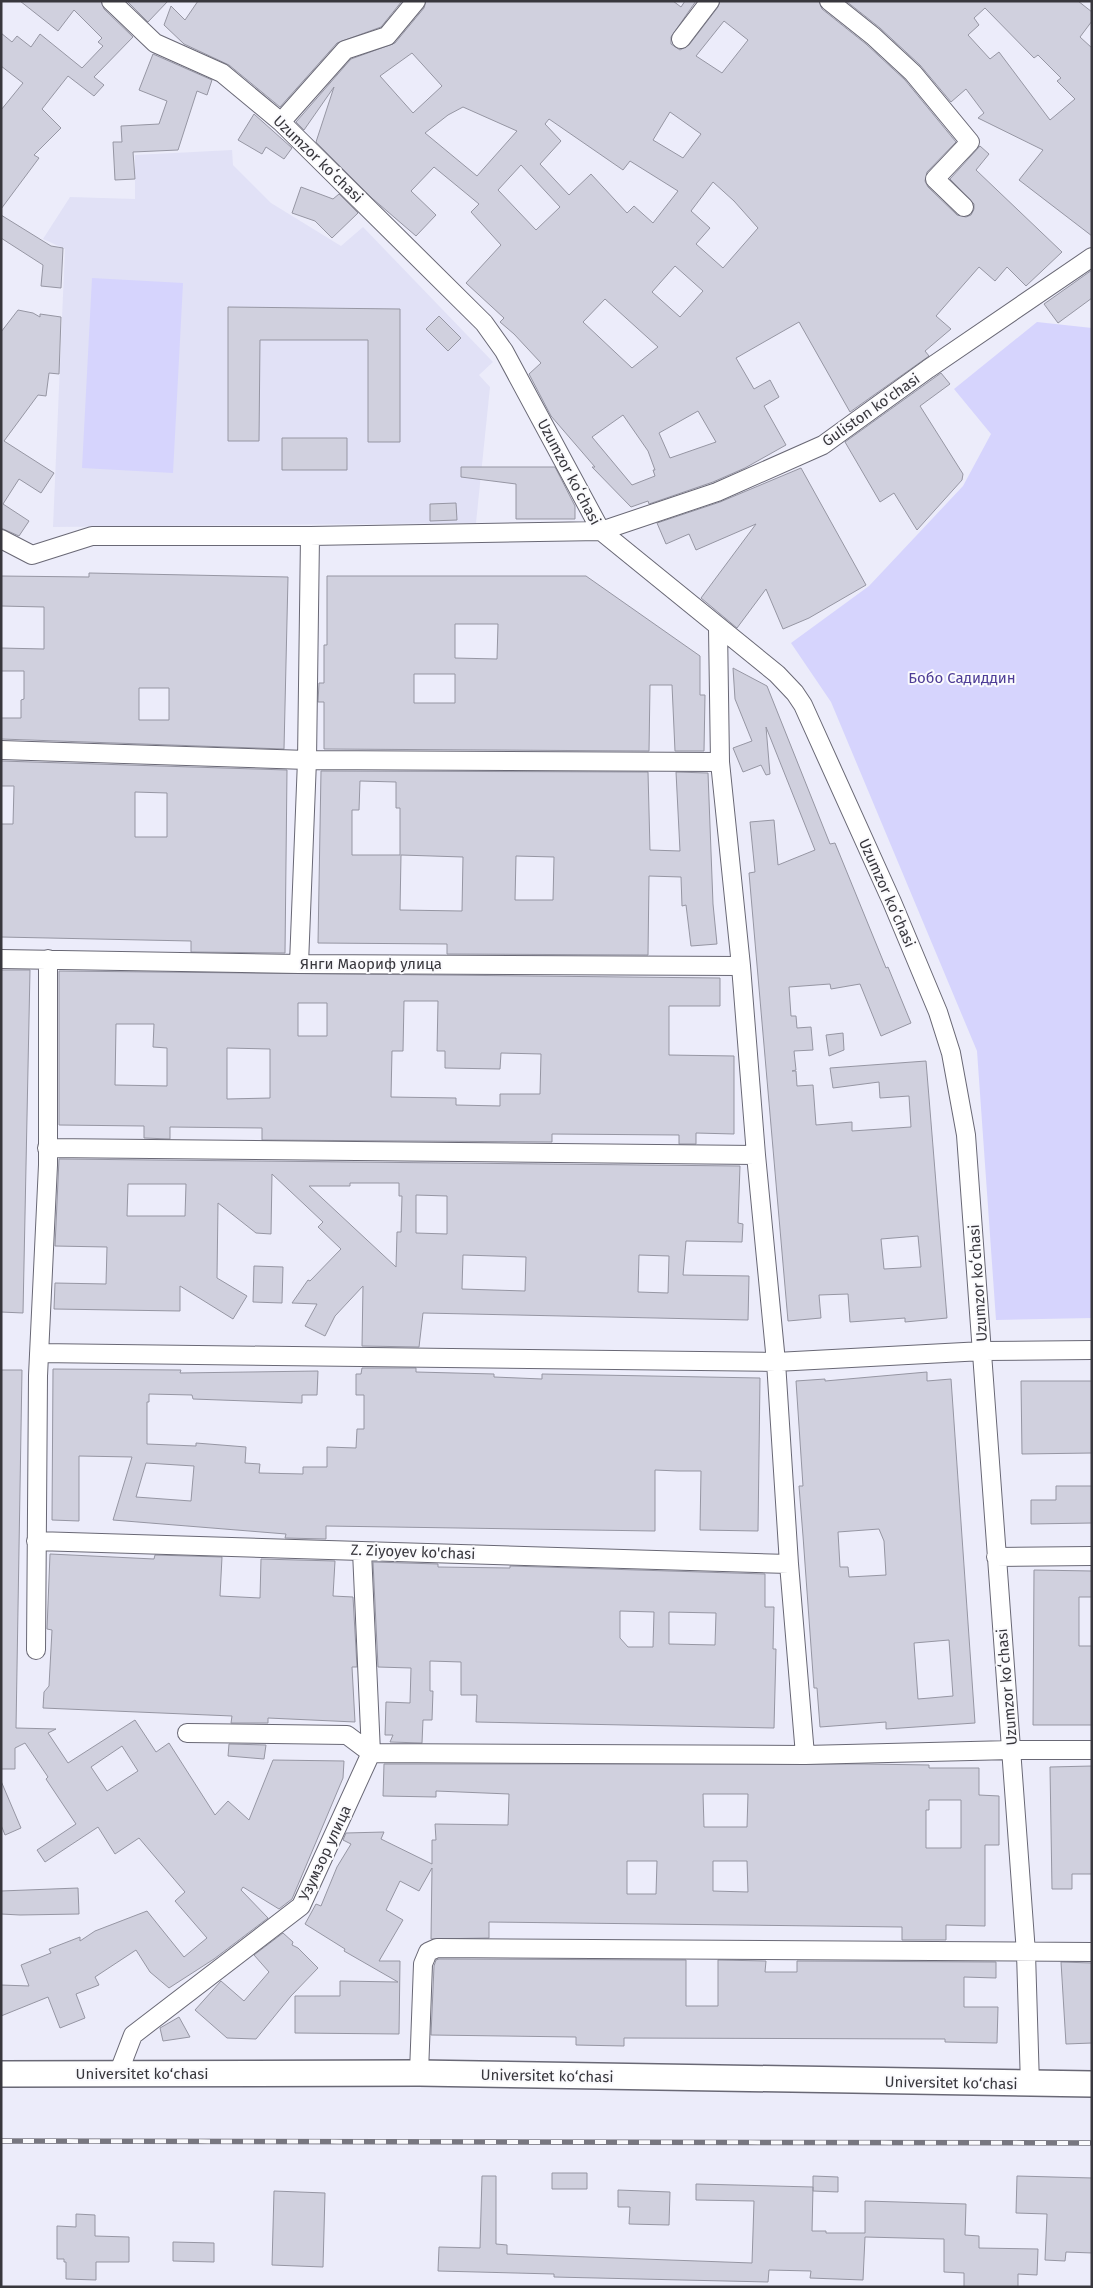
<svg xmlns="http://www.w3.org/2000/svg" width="1093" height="2288" font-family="'Fira Sans',sans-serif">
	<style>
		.built { fill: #e1e1f6 }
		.green { fill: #d6d4fd }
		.building { fill: #d0d0de; stroke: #9696a3; fill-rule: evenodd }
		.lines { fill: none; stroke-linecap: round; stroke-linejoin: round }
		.minor-casing { stroke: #696875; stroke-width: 20 }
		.secondary-casing { stroke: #696875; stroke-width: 28 }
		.minor { stroke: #fff; stroke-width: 18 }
		.secondary { stroke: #fff; stroke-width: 25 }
		.rail-casing { stroke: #787780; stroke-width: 5.5 }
		.rail { stroke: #fafafd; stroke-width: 4; stroke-dasharray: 11; stroke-linecap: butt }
		.labels { text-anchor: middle; stroke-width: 4; stroke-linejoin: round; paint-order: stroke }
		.street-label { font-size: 15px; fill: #38373d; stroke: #fafafd }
		.park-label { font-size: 15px; fill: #4d3c96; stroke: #fafafd }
	</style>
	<rect width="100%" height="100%" fill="#ececfa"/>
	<!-- built -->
	<path class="built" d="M232,150l1,15 38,38 70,43 22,-19 130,135 -14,13 11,12 -14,136 -423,4 12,-278 -22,-10 27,-42 65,2v-44z"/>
	<!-- green -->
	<path class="green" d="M92,278l91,5 -10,190 -91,-5z
		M1037,322l55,6v990l-96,2 -19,-269 -146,-349 -40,-59 78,-57 94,-100 28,-52 -37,-45z"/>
	<!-- building -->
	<path class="building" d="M20,1h81l3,8 29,28 -39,40 10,8 -10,11 -26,-20 -26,33 19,19 -27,27 5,3 -38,51v-99l22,-27 -22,-17v-33l11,9 5,-6 14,11 9,-13 42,34 21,-22 -5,-4 4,-4 -28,-28 -16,21z
		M127,1h41l-20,21z
		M198,1h204l-21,26 -44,16 -57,64 -51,-42 -45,-21 -20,-19 7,-19 14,14z
		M426,1h247l8,6 4,-6h11l-25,36v7l9,6 9,-5 29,-38 2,-6h99l3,8 44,35 39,36 51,62 -29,30 -2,9 3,6 29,28 9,2 5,-2 3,-6v-5l-24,-25 30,-33 9,8 -13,16 86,82 -36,34 -19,-19 -12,14 -16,-14 -43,49 15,13 -26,22 4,5 -79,56 -51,-90 -63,36 18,31 16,-9 9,17 -15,9 22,39 -41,23 -32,14 -64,22 -1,-3 -17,6 -39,-40h3l-44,-51 -22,-42 12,-11 -27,-29 -14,-12 4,-4 -38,-35 35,-38 -30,-33 8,-8 -45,-37 -23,24 25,24 -20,21 -43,-37 -57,-57 18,-55 -30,43 -8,-8 55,-63 44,-16 29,-35zM724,21l24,19 -26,33 -26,-17zM412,53l30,33 -29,27 -33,-37zM463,107l54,24 -40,45 -52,-43 23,-18zM670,112l31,22 -18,24 -30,-18zM549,119l74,51 7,-9 48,30 -25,32 -19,-17 -7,7 -36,-39 -22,21 -29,-31 21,-23 -16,-17zM521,165l39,42 -24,23 -38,-40zM713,182l21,19 24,27 -35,40 -27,-24 14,-16 -19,-17zM675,266l28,25 -23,26 -28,-25zM605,299l53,48 -26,21 -49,-46zM698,411l18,31 -46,16 -11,-25zM623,415l25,36 7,19h-2l2,6 -23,9 -40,-48z
		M846,1h232l14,11v9l-12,16 12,11v188l-73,-56 24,-30 -65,-32 6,-5 -18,-24 -15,13 -31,-37 -40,-37zM985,8l49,50 4,-3 23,23 -4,3 18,18 -25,21 -51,-68 -9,7 -22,-24 11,-10 -5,-7z
		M153,54l59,26 -5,15 -10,-4 -19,59 -45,2 2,27 -20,1 -2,-38h9l-1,-16 38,-2 8,-23 -28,-11z
		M254,114l38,34 -8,11 -18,-12 -4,7 -24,-14z
		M301,187l32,12 6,-5 19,19 -26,25 -17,-17 -23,-8z
		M1,215l50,31 12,2 -2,40 -20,-2 2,-21 -42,-27z
		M1092,270v28l-34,25 -14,-19z
		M228,307l172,2v133h-32v-102h-108l-1,101h-31z
		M18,310l15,3 7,4v-3l21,3 -2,57 -10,-1 -3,23 -8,-1 -34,46 50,32 -13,20 -22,-14 -16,25 26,17 -10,15 -18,-8v-196z
		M439,316l22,22 -13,13 -22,-22z
		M941,373l9,11 -30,22 43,68 -1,6 -45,50 -23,-37 -14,9 -35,-60z
		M282,438h65v32h-65z
		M461,467h94l20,39v13h-59v-35l-55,-7z
		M801,468l65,117 -57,33 -26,11 -17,-40 -29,39 -36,-30 55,-74 -60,26 -7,-16 -23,10 -9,-21 63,-21z
		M456,503l1,17 -27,1v-17z
		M89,573l199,4 -4,172 -283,-10v-21h20v-18l3,-1v-28h-23v-23l43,1v-42l-43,-1v-30l88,1zM139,688h30v32h-30z
		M327,576h259l114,80v39h5l-1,56h-29l-3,-66h-22l-1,66 -325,-2v-47h-6l1,-19h5v-38h3zM455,624h43l-1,35 -42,-1zM414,674h41v29h-41z
		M733,668l34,18 63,158 5,-1 51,125 2,-1 23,56 -30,13 -21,-52 -29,5 -1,-5 -41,3 2,29h5l1,12 14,-1 2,23 -19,1 2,19 -4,1h4l1,15 16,-1 3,40 36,-3v9l59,-4 -2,-31 -29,2 -1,-16 -46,6 -3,-20 96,-7 21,257 -42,4v-4l-55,4 -2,-28 -29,1 2,23 -33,3 -39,-448 6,-1 -5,-50 24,-2 4,45 37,-15 -49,-123 4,47 -4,1 -5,-10 -18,7 -10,-24 19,-7 -17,-42zM918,1236l3,31 -37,2 -3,-30z
		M1,761l286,9 -2,183 -94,-1v-11l-190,-4v-113h12l1,-38h-13zM135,792l32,1v44h-32z
		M321,771l327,1 2,78 30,1 -4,-79 32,1 5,131 4,40 -26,2 -5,-41 -4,1 -1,-29 -32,-1 -1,79 -201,-1v-10l-129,-1zM360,781l36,1v26h4v47h-48v-45h7zM401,855l62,2 -1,54 -62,-1zM516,856l38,1 -1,43h-38z
		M1,970h29l-7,343 -22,-1z
		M59,971l661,7v28h-51v49l65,1v78l-38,-1v11h-17v-9l-127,-1v8l-290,-2v-12l-92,-1v12l-26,-1v-12l-85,-1zM404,1001h34l-1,50h8v17l55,1 1,-16 40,1 -1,40h-40v12l-44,-1v-7l-65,-1 1,-46h11zM298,1003h29v33h-29zM116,1024h38l-1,23 14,1v38l-52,-1zM227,1048l43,1v49l-43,1z
		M843,1033l1,17 -15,6 -3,-21z
		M59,1159l681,7 -2,57 5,1 -1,18 -56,-1 -3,34 66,1 -1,44 -325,-7 -4,34 -57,-1 1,-60 -28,30 -10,20 -20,-10 12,-22 -25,-1 16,-23 2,1 31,-32 -23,-22 5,-5 -51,-48 -1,60 -15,-1 -38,-30 -1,75 30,18 -14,23 -53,-33v25l-126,-2 1,-26 51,1 1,-37 -52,-1zM350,1183h49v13h3l-1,36h-4l-1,35 -87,-81h41zM128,1184h58l-1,32h-58zM416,1195l31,1v38l-31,-1zM463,1255l63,2 -1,34 -63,-2zM639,1255l30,1 -1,37 -30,-1z
		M254,1266l29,1 -1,36 -29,-1z
		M362,1368h54v4l78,2v3l48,2v-5l218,4 -2,153 -58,-1 1,-59h-23l-23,-1v61l-329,-5v13l-41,-1 1,-4 -173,-14 19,-63 -53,-1v65l-27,-1 1,-151 128,1 -1,3 138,-2 -1,24h-15v8l-109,-4 -1,-4 -43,-1v8h-2v42l49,2v-3l50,4 -1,16 15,1 -1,9 44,1v-7h24v-20l29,1 1,-19h7v-34h-8v-21h5zM146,1463l48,3 -3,35 -55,-4z
		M1,1370h21l-6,358 40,1 -8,4 20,30 67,-43 21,32 13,-9 46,72 13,-14 21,19 24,-60 71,1 -1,17 -51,121 -13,10 -36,-22 -2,3 27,28 -54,41 -45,29 -19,-16 -14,-22 -41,27 4,8 -23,9 9,24 -25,10 -12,-31 -47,19v-31l28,1 -8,-21 30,-12 -2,-4 31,-12v4l15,-10 52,-20 37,46 23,-19 -32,-37 10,-9 -46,-54 -24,16 -17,-27 -53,35 -8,-12 39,-26 -30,-45 2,-2 -23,-34 -10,5v21h-14zM122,1746l16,25 -31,20 -16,-24z
		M927,1372v9l24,-2 24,344 -89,6v-7l-66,5 -3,-39h-3l-11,-152 -4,-50h4l-7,-105 29,-2v2zM879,1529l5,12 2,34 -37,2 -1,-10h-8l-2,-35zM949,1640l4,56 -35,3 -4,-56z
		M1021,1381h71v72l-70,1z
		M1056,1486h36v37l-61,1v-24h25z
		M50,1554l104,5 1,-4 67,2 -2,39 40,2 1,-39 74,2 -2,35 20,1 4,70h-5l3,55 -87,-4v5h-37l1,-7 -189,-8 1,-16 5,-6 3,-56 -5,-1z
		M373,1562l65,2v3l72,1v-2l255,8v33h9l-1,42h3l-2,79 -298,-6 1,-27h-16v-33l-31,-1v30h3l-1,29h-9l-1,23 -32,-1 3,-7h-8l1,-33 24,1 1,-35 -33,-1zM620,1611l34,1 -1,35h-25l-8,-9zM669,1612l47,1 -1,32 -46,-1z
		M1034,1570l58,1v26h-13v49h13v79h-59z
		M229,1744l37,1 -2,14 -36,-3z
		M384,1764h481l64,1v3h50v27l20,1v49h-14v81l-39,-1v15h-44v-13l-413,-5v16l-58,1 1,-71 -13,23 -19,-10 -14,29 17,10 -24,41h21l-1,73 -104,-1v-37h45v-15l58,1 -54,-31 1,-2 -40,-25 11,-20 5,2 16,-39 14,-23 -8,-4 3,-7 38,-1 -3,7 51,25v-24h4l-1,-16 73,1 1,-31 -73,-3v6l-53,-1zM703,1794h45l-1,33h-43zM929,1800h32v48h-35v-38h3zM627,1861h30l-1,33h-29zM713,1861h34l1,31 -35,-1z
		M1092,1766v108h-20v15h-20l-2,-122z
		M1,1781l20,47 -16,7 -4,-10z
		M78,1888l1,26 -59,1 -19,-1v-23z
		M283,1933l10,9 -1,3 6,3 20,20 -27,28 -35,43 -29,-1 -32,-28 26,-29 23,20 25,-29 -15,-17z
		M439,1959l247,1v46h32v-46l48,1 -1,11h32v-11l199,1v16l-32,-1v30h34l-1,36 -52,-1v-3l-321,-1v8l-48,-1v-8l-145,-2 3,-69 2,-6z
		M1061,1962l31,1v80l-26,1z
		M179,2017l11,20 -27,4 -3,-13z
		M552,2173h35v16h-35z
		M482,2176h14v68l11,1v9l245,9 2,-62 -58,-1v-16l117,3 -1,44h14v2h39v-32l101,3 -1,31 14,1v12l59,1 -1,26 -19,-1v13h-54v-14l-20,-1v-33l-79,-2 -2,43 -53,-2 1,-7 -42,-1 -1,12 -214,-5v-3l-116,-3 1,-24 41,1z
		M813,2176l25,1v15l-25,-1z
		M1017,2176l75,2v75l-26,-1 -1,9 -20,-1 2,-46 -31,-1z
		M618,2190l52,2 -1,33 -40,-1 1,-17h-12z
		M274,2191l51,2 -2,74 -51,-2z
		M76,2214l19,1v21l34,1v25h-33v18l-30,-1v-17h-2v-3h-7v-33l19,1z
		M173,2242l41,1v19l-41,-1z"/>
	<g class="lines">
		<!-- minor casing -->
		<g class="minor-casing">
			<path id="minor" d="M111,1l44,42 67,30 59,49 203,201 20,28 97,180 176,143 18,19 8,12 89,197 46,110 13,41 15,82 60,818 4,132
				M829,1l44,35 40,37 57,69 -35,37 29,28
				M681,39l29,-38
				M281,122l64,-72 42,-14 29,-35
				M1,539l31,16 60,-19h218l291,-5 116,-39 106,-47 105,-76 164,-112
				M718,628l2,134 21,204 15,189 20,207 13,202 16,191
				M1,750l306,10 413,2
				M1,959l298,5 442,2
				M299,964l8,-204 3,-224
				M47,1148l709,7
				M39,1353l737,9 207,-11 109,-1
				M36,1541l753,23
				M996,1557l96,-1
				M36,1650l2,-274 10,-211v-206
				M187,1733l160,2 24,18 434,2 207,-5h80
				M419,2073l4,-109 5,-12 9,-4 655,4
				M118,2074l15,-39 168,-129 70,-153 -9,-202"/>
		</g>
		<!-- secondary casing -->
		<g class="secondary-casing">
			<path id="secondary" d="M1,2074l418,-1 673,11"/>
		</g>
		<!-- minor -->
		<use href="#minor" class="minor"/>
		<!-- secondary -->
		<use href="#secondary" class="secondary"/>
		<!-- rail casing -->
		<g class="rail-casing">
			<path id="rail" d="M1,2141l1091,2"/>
		</g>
		<!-- rail -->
		<use href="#rail" class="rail"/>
	</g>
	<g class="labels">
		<!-- street labels -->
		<g class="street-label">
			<text transform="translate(318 159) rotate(44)" y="5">Uzumzor koʻchasi</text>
			<text transform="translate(871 410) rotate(-35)" y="5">Guliston ko'chasi</text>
			<text transform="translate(569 472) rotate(62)" y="5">Uzumzor koʻchasi</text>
			<text transform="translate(887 893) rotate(66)" y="5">Uzumzor koʻchasi</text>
			<text x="371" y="969">Янги Маориф улица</text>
			<text transform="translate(978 1283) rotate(-94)" y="5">Uzumzor koʻchasi</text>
			<text transform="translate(413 1552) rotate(2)" y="5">Z. Ziyoyev ko'chasi</text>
			<text transform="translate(1007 1687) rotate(-95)" y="5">Uzumzor koʻchasi</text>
			<text transform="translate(325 1853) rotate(-65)" y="5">Узумзор улица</text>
			<text x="142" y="2079">Universitet kо‘chasi</text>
			<text transform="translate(547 2076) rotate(1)" y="5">Universitet kо‘chasi</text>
			<text transform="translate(951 2083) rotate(1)" y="5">Universitet kо‘chasi</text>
		</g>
		<!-- park labels -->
		<g class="park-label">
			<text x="962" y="683">Бобо Садиддин</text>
		</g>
	</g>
	<!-- border -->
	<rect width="1093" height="2288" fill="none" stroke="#38373d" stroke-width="5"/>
</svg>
